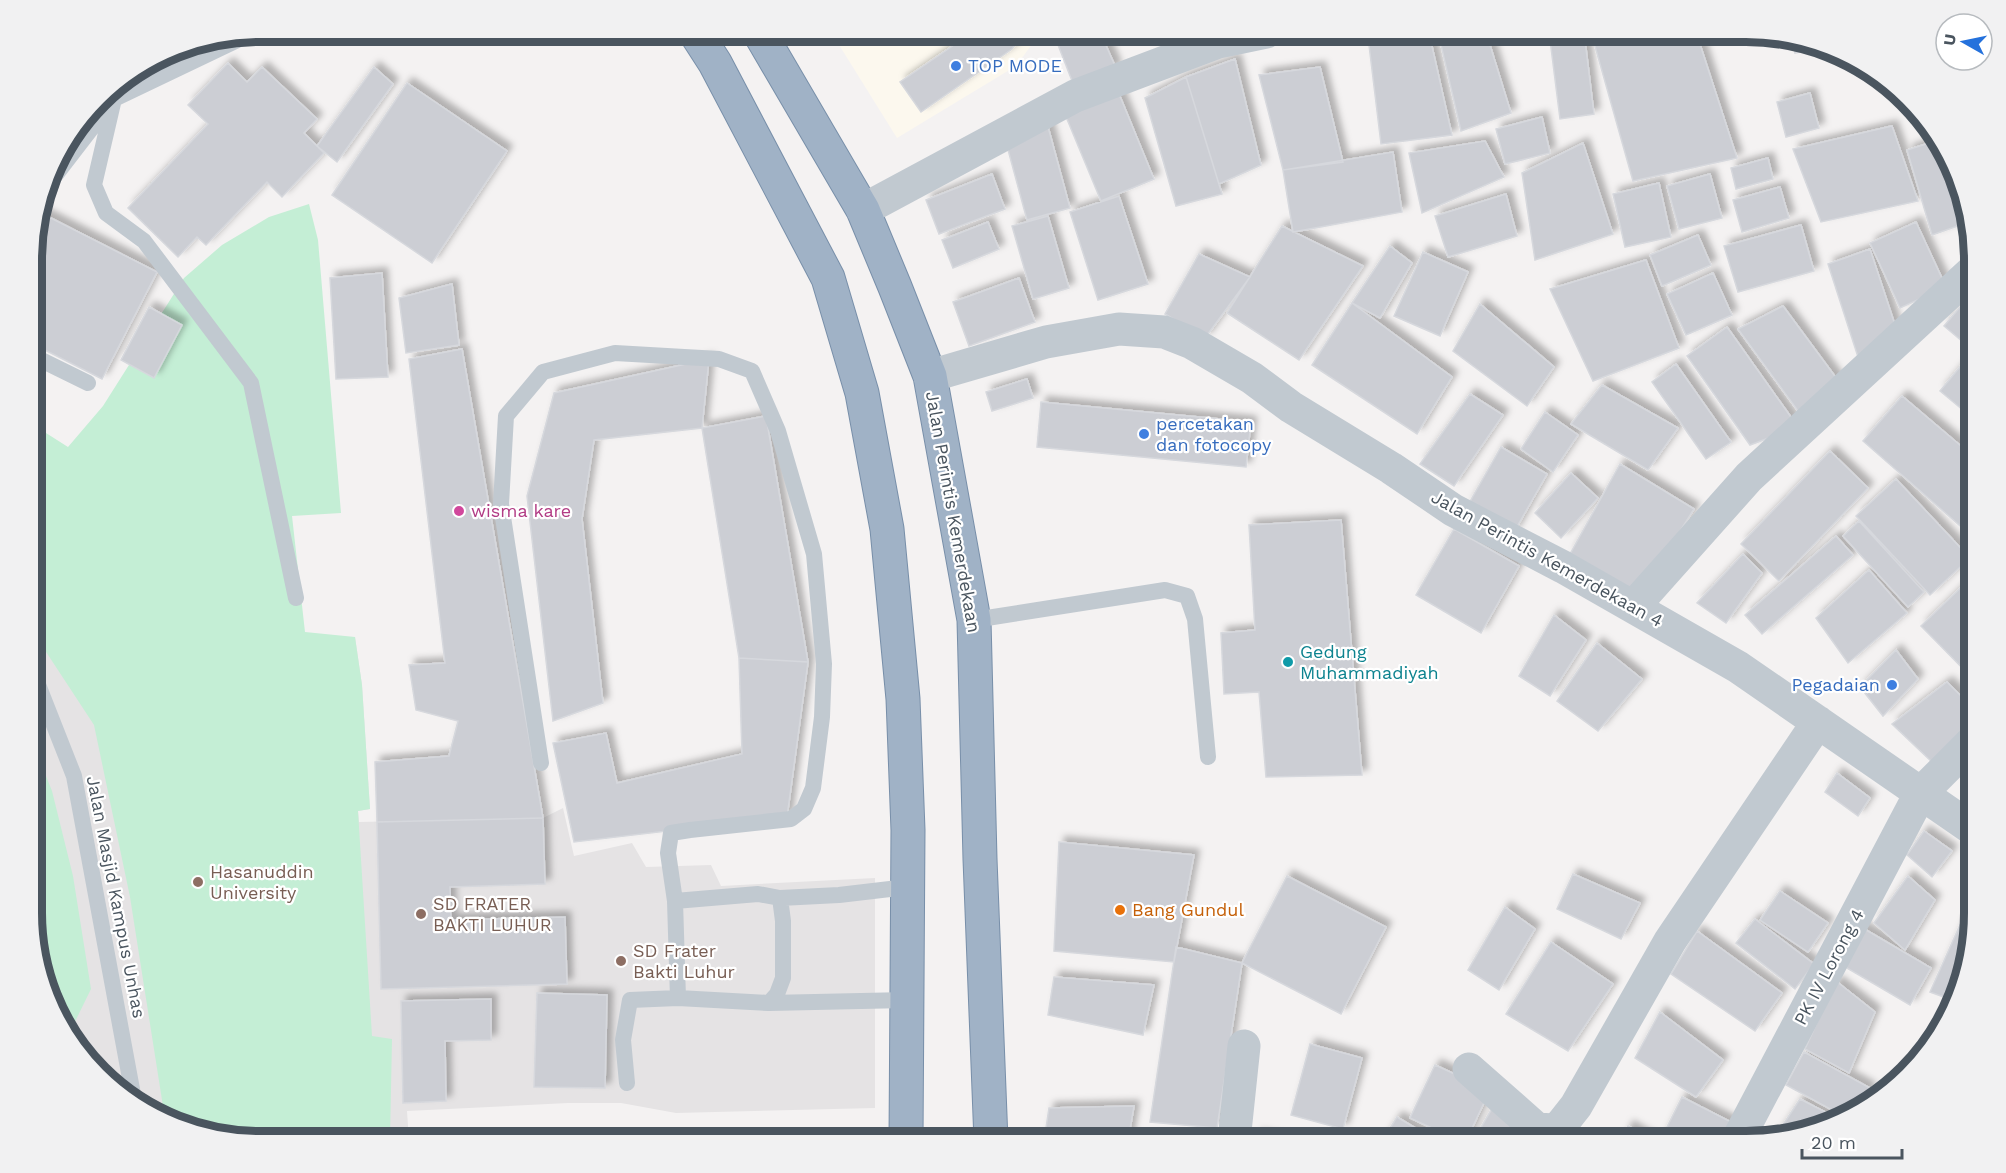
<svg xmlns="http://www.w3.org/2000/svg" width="2006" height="1173" font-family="'Work Sans',sans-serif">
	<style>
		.commercial { fill: #fcf8ee }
		.education { fill: #e5e3e4 }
		.green { fill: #c4eed5 }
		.building { fill: #ccced4; stroke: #d6d8dd; stroke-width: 1.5; filter: url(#shadow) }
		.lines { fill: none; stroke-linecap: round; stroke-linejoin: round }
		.trunk-casing { stroke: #788fa9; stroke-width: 35 }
		.service { stroke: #c1c9d0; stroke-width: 16 }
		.minor { stroke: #c1c9d0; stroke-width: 33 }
		.trunk { stroke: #a0b2c6; stroke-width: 33 }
		.shop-dot { fill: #3f7fe0; stroke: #fff; stroke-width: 2 }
		.hotel-dot { fill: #d1479c; stroke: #fff; stroke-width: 2 }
		.culture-dot { fill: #0f9aa8; stroke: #fff; stroke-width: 2 }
		.education-dot { fill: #8d6e63; stroke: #fff; stroke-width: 2 }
		.food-dot { fill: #e8710a; stroke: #fff; stroke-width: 2 }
		.labels { text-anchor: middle; stroke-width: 4.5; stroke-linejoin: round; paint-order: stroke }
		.shop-label { font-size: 18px; fill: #366cbe; stroke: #fff; text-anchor: start }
		.hotel-label { font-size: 18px; fill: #b23c85; stroke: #fff; text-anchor: start }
		.street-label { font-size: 18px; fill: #4a555f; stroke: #fff }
		.culture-label { font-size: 18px; fill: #0d838f; stroke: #fff; text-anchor: start }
		.education-label { font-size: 18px; fill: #785e54; stroke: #fff; text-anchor: start }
		.food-label { font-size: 18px; fill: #c56008; stroke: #fff; text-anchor: start }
		.rim { fill: none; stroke: #4a555f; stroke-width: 8 }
	</style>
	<defs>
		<filter id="shadow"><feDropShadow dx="5.5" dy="-5.5" stdDeviation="3" flood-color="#0004"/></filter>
	</defs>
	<rect width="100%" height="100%" fill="#f4f2f2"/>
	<!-- commercial -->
	<path class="commercial" d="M831,32h210l-25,34 -119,72z"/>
	<!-- education -->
	<path class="education" d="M33,530l166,170 156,-63 7,48 8,124 -12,2 1,11 184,-4 20,-10 11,48 58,-13 14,24 65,-2 10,21 154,-8v230l-199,5 -55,-10h-53l-161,8 2,30h-150l-59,-7 -55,-23 -75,-71 -37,-97z"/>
	<!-- green -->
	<path class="green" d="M309,204l9,36 23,273 -49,3 13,116 50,5 7,48 8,124 -12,2 14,225 20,3 -2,100 19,-1v3h-150l-59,-7 -35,-15 -35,-222 -36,-172 -61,-93v-205l2,-1 33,21 35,-41 81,-128 38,-33 47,-28z
		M33,752l9,14 10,25 21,85 18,113 -23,47 -35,-93z"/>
	<!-- building -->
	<path class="building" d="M973,32h52l-13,17 -91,63 -21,-30z
		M1053,32h47l16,36 -42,18z
		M1438,32h48l25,81 -50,18z
		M1549,32h35l10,82 -34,5z
		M1591,32h105l41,126 -104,23z
		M1429,33l23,102 -71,9 -12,-99z
		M1792,38l14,1 18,8 -29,6z
		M1235,59l26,106 -42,19 -33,-107z
		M228,63l19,19 15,-15 55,52 -13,14 20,20 -42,44 -15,-15 -61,63 -9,-8 -19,20 -50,-49 80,-84 -20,-19z
		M374,67l19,17 -56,78 -20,-16z
		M1320,67l23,95 -60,8 -24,-95z
		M1186,77l36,117 -46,12 -31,-108z
		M407,83l100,68 -75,112 -100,-68z
		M1117,89l37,90 -53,22 -37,-89z
		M1810,93l9,35 -33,9 -9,-35z
		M1542,117l8,36 -45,11 -9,-35z
		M1047,123l23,85 -43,12 -23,-85z
		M1892,126l26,75 -97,21 -28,-73z
		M1939,140l23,47 7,35 -37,13 -25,-85z
		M1485,141l19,36 -82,36 -13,-60z
		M1583,143l30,91 -78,26 -13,-87z
		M1393,152l9,60 -109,20 -10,-62z
		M1768,158l5,21 -37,10 -5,-21z
		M992,174l13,35 -66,25 -13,-34z
		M1710,174l12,44 -43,11 -12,-43z
		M1659,183l12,54 -46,10 -12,-53z
		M1780,187l9,31 -47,14 -9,-32z
		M1506,194l11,42 -69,21 -13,-41z
		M1119,196l29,88 -50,16 -28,-88z
		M39,212l118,60 -55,107 -69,-35v-114z
		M1048,216l21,72 -36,11 -21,-73z
		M988,222l11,27 -46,19 -11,-28z
		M1916,222l30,65 -46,21 -30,-65z
		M1801,225l13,46 -76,21 -14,-46z
		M1282,226l81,40 -64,94 -72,-47z
		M1698,235l13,30 -49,21 -12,-31z
		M1390,246l22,17 -32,55 -28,-15z
		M1870,249l29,88 -41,20 -30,-93z
		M1423,252l45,20 -28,64 -46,-20z
		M1199,254l51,23 -45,61 -40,-24z
		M1646,260l33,88 -86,33 -43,-92z
		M382,273l6,104 -52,2 -6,-101z
		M1713,273l19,42 -46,20 -19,-41z
		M1019,278l16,44 -66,24 -16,-44z
		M452,284l7,61 -53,8 -7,-55z
		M1972,293l2,2v48l-4,5 -26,-22z
		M1352,303l100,74 -35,57 -105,-69z
		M1480,304l74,63 -27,39 -74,-55z
		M1783,306l57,77 -42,28 -60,-82z
		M149,307l33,18 -28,53 -33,-18z
		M1727,327l71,100 -48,18 -63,-89z
		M462,349l81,469 -166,4 -2,-60 74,-6 9,-35 -42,-11 -7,-45 36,-2 -36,-304z
		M1974,350v61l-4,5 -30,-25z
		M709,359l-7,69 -108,12 -12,79 21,184 -50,18 -26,-225 27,-103z
		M1676,364l55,78 -25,17 -54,-77z
		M1027,379l6,19 -41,13 -6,-19z
		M1602,385l76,43 -30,42 -77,-46z
		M1470,394l33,21 -49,71 -34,-22z
		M1902,396l72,61v81l-111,-97z
		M1041,402l210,20 -5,45 -209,-20z
		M1545,412l33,23 -25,37 -32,-23z
		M766,416l42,246 -69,-4 -37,-230z
		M1501,447l46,27 -33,58 -46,-27z
		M1830,451l38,37 -89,93 -38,-37z
		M1620,464l74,45 -54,86 -70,-41z
		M1571,473l27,25 -37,40 -26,-25z
		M1896,479l74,79 -40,37 -74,-79z
		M1341,520l21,255 -96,2 -7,-85 -35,2 -3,-61 34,-3 -6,-105z
		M1859,521l65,71 -16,15 -65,-71z
		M1454,529l65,37 -38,67 -65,-38z
		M1836,536l17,19 -91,79 -17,-19z
		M1743,554l19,19 -36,50 -29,-20z
		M1869,570l38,43 -59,50 -32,-45z
		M1974,575v105l-53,-54z
		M1554,615l32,25 -36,56 -31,-20z
		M1597,643l45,36 -44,52 -41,-30z
		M1896,650l22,29 -35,37 -23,-29z
		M739,658l69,4 -21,155 -213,25 -21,-99 53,-10 11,50 125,-29z
		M1947,682l27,27v14l-40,41 -42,-40z
		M1837,773l33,25 -12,18 -33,-24z
		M543,818l2,66 -95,3 1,33 114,-3 2,67 -186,5 -4,-167z
		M1924,831l28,20 -20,26 -25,-22z
		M1059,842l135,13 -20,107 -120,-11z
		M1974,869v20l-8,-4z
		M1573,874l67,29 -19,36 -64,-30z
		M1287,876l99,51 -45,87 -99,-51z
		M1908,876l27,24 -30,50 -31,-27z
		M1780,891l48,32 -20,29 -48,-32z
		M1972,898l2,1v29l-22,72 -22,-8z
		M1505,907l30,22 -36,61 -31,-20z
		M1755,919l59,45 -19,25 -59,-46z
		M1861,927l70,41 -21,37 -70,-41z
		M1697,931l85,62 -27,38 -84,-57z
		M1551,942l62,42 -45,67 -62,-37z
		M1176,947l66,16 -25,165 -67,-6z
		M1054,977l100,8 -11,50 -95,-20z
		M1836,981l39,31 -26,61 -44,-24z
		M537,993l70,2 -2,93 -71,-1z
		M491,999v41l-46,1 1,60 -43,2 -2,-102z
		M1660,1012l63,48 -27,37 -61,-39z
		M1310,1044l52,14 -19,71 -52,-14z
		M1804,1052l66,36 -13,24 -14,4 -57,-31z
		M1435,1065l55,25 -24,51h-6l-50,-23z
		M1883,1086l5,4 -21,16z
		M1682,1097l53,27 -9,17h-62l-3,-2z
		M1800,1099l37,19 -62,19z
		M1494,1105l32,36h-53z
		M1134,1106l-6,35h-84l5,-33z
		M1397,1117l40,24h-55z
		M1628,1126l26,15h-33z
		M1257,1135l31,6h-32z"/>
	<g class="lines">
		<!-- trunk casing -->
		<g class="trunk-casing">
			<path id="trunk" d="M695,32l20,31 113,215 34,115 25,136 16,170 5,131 -2,311
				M759,32l104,178 32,77 35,89 44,244 6,239 11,282"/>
		</g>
		<!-- service -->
		<path class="service" d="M114,99l-20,86 12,28 38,28 107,142 45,215
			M50,177h4l60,-78 136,-65
			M33,356l55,27
			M974,620l191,-30 22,6 8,23 13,138
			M33,672l41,104 60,324
			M541,763l-40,-259 5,-88 37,-44 72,-19 104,6 33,12 26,60 36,123 10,110 -2,53 -9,71 -9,21 -13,10 -101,11 -19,3 -3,20 7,48 3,97
			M780,898l59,-3 68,-8
			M769,1003l138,-3
			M627,1083l-4,-43 7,-40 48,-2 91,5 8,-9 6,-16v-57l-3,-23 -22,-4 -83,7
			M673,1141l63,-2 170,1"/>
		<!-- minor -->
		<path class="minor" d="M863,210l212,-114 143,-54 48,-10
			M930,376l116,-34 73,-13 45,3 28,11 60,35 39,29 100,61 62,42 110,57 175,100 236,163
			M1634,606l115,-129 225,-207
			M1469,1069l68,60 16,1 8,-5 15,-19 94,-165 148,-219
			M1234,1141l10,-95
			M1737,1141l183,-347 54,-54"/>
		<!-- trunk -->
		<use href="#trunk" class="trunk"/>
	</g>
	<!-- markers -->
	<g class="shop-dot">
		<circle cx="956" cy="66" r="6"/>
		<circle cx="1144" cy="434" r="6"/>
		<circle cx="1892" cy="685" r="6"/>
	</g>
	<circle class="hotel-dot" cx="459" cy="511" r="6"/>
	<circle class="culture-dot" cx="1288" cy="662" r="6"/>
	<g class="education-dot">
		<circle cx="198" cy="882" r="6"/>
		<circle cx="421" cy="914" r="6"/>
		<circle cx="621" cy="961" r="6"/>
	</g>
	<circle class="food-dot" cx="1120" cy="910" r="6"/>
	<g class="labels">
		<!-- shop labels -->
		<g class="shop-label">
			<text x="968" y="72">TOP MODE</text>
			<text x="1156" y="430">percetakan<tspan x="1156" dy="21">dan fotocopy</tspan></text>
			<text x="1880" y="691" text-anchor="end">Pegadaian</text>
		</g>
		<!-- hotel labels -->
		<g class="hotel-label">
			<text x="471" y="517">wisma kare</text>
		</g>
		<!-- street labels -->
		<g class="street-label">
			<text transform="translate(953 512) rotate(80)" y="6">Jalan Perintis Kemerdekaan</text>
			<text transform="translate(1547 559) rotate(29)" y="6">Jalan Perintis Kemerdekaan 4</text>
			<text transform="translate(116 897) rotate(79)" y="6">Jalan Masjid Kampus Unhas</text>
			<text transform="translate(1829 967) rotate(-62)" y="6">PK IV Lorong 4</text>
		</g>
		<!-- culture labels -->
		<g class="culture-label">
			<text x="1300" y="658">Gedung<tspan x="1300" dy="21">Muhammadiyah</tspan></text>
		</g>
		<!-- education labels -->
		<g class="education-label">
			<text x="210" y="878">Hasanuddin<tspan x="210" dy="21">University</tspan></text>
			<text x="433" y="910">SD FRATER<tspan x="433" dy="21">BAKTI LUHUR</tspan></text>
			<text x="633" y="957">SD Frater<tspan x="633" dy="21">Bakti Luhur</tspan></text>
		</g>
		<!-- food labels -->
		<g class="food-label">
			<text x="1132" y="916">Bang Gundul</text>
		</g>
	</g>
	<!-- crop -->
	<path d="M0 0H2006V1173H0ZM260 42H1746A218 218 0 0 1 1964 260V913A218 218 0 0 1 1746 1131H260A218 218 0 0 1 42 913V260A218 218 0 0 1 260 42Z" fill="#f1f1f2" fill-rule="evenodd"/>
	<path class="rim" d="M260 42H1746A218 218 0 0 1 1964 260V913A218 218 0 0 1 1746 1131H260A218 218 0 0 1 42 913V260A218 218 0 0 1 260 42Z"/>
	<!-- north arrow -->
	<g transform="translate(1964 42) rotate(279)"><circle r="28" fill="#ffffff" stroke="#b7bbbf" stroke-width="1.5"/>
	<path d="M0-4.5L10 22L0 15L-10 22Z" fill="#2471dc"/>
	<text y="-9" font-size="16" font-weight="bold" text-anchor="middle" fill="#4a555f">U</text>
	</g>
	<!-- scale -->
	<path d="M1802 1149v9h100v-9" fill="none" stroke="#4a555f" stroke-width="3"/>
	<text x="1811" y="1149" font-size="18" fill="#4a555f" stroke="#ffffff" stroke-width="4.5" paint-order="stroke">20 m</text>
</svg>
